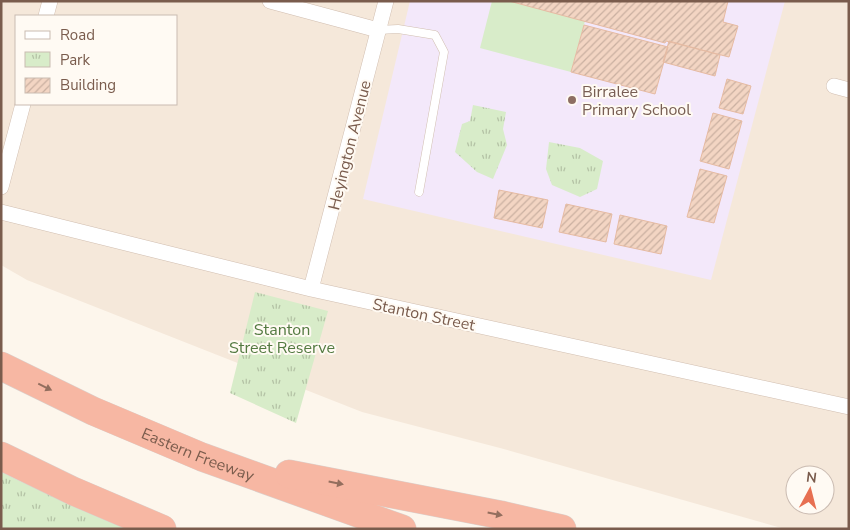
<svg xmlns="http://www.w3.org/2000/svg" width="850" height="530" font-family="'Nunito Sans',sans-serif">
	<style>
		.residential { fill: #f5e8da; fill-rule: evenodd }
		.education { fill: #f3e8fa }
		.grass { fill: #d8ecc9 }
		.park { fill: url(#park-tufts) }
		.building { fill: url(#building-hatch); stroke: #e6bba3 }
		.lines { fill: none; stroke-linecap: round; stroke-linejoin: round }
		.service-casing { stroke: #d1beb0; stroke-width: 9 }
		.minor-casing { stroke: #d1beb0; stroke-width: 16 }
		.motorway-casing { stroke: #dad1cd; stroke-width: 29 }
		.service { stroke: #fff; stroke-width: 8 }
		.minor { stroke: #fff; stroke-width: 15 }
		.motorway { stroke: #f7b7a3; stroke-width: 28 }
		.oneway { fill: #936e5e }
		.education-dot { fill: #8d6e63; stroke: #fffaf3; stroke-width: 2 }
		.labels { text-anchor: middle; stroke-width: 4; stroke-linejoin: round; paint-order: stroke }
		.education-label { font-size: 16px; fill: #785e54; stroke: #fffaf3; text-anchor: start }
		.street-label { font-size: 16px; fill: #7a5c4d; stroke: #fffaf3 }
		.park-label { font-size: 16px; fill: #537a41; stroke: #fffaf3 }
	</style>
	<defs>
		<pattern id="park-tufts" width="24" height="20" patternUnits="userSpaceOnUse" patternTransform="scale(1.25)"><rect width="24" height="20" fill="#d8ecc9"/><path d="M3 7l-1-3M5 7V3M7 7l1-3M15 17l-1-3M17 17v-4M19 17l1-3" fill="none" stroke="#b4c2a5"/></pattern>
		<pattern id="building-hatch" width="6" height="6" patternUnits="userSpaceOnUse" patternTransform="scale(1.25)"><rect width="6" height="6" fill="#f3d5c3"/><path d="M-1 1l2-2M0 6l6-6M5 7l2-2" fill="none" stroke="#cab0a1"/></pattern>
	</defs>
	<rect width="100%" height="100%" fill="#fdf6ec"/>
	<!-- residential -->
	<path class="residential" d="M1,1h848v528h-64l-285,-81 -138,-36 -335,-132 -26,-15zM16,16h160v88h-160zM795,475h30v30h-30z"/>
	<!-- education -->
	<path class="education" d="M410,1h375l-74,279 -348,-81z"/>
	<!-- grass -->
	<path class="grass" d="M492,1h17l76,20 -14,51 -91,-24z"/>
	<!-- park -->
	<path class="park" d="M473,105l33,7 -3,17 4,16 -14,34 -16,-7 -22,-20 7,-28 8,-3z
		M549,142l31,6 23,13 -6,28 -17,8 -28,-12 -6,-16z
		M255,292l73,19 -32,112 -66,-30z
		M1,472l21,10 142,47h-163z"/>
	<!-- building -->
	<path class="building" d="M509,1h219l-5,21 15,4 -9,31 -63,-16 -1,2z
		M584,25l84,22 -13,47 -84,-22z
		M669,41l51,14 -5,21 -52,-14z
		M727,79l24,7 -8,28 -24,-6z
		M713,113l29,8 -13,48 -29,-8z
		M700,169l27,7 -13,47 -27,-6z
		M499,190l49,10 -6,28 -48,-10z
		M566,204l46,10 -6,28 -47,-10z
		M620,215l47,11 -6,28 -47,-10z"/>
	<g class="lines">
		<!-- service casing -->
		<g class="service-casing">
			<path id="service" d="M378,30l20,-1 37,6 9,17 -25,140"/>
		</g>
		<!-- minor casing -->
		<g class="minor-casing">
			<path id="minor" d="M270,1l108,29
				M46,16l4,-15
				M834,86l15,4
				M1,187l22,-83
				M1,212l310,77 538,118
				M311,289l75,-288"/>
		</g>
		<!-- motorway casing -->
		<g class="motorway-casing">
			<g id="motorway">
				<path id="s1" d="M1,366l92,45 109,46 200,72"/>
				<path d="M1,456l72,35 89,38"/>
				<path d="M289,474l212,41 61,14"/>
			</g>
		</g>
		<!-- service -->
		<use href="#service" class="service"/>
		<!-- minor -->
		<use href="#minor" class="minor"/>
		<!-- motorway -->
		<use href="#motorway" class="motorway"/>
	</g>
	<!-- one-way arrows -->
	<defs><path id="oneway-solid" d="M-6-.8H1V-3.2L6.5 0L1 3.2V.8H-6Z" transform="scale(1.25)"/></defs>
	<g class="oneway">
		<use href="#oneway-solid" transform="translate(45 387) rotate(26)"/>
		<use href="#oneway-solid" transform="translate(336 483) rotate(11)"/>
		<use href="#oneway-solid" transform="translate(495 514) rotate(11)"/>
	</g>
	<!-- markers -->
	<circle class="education-dot" cx="572" cy="100" r="5"/>
	<g class="labels">
		<!-- education labels -->
		<g class="education-label">
			<text x="582" y="97">Birralee<tspan x="582" dy="18">Primary School</tspan></text>
		</g>
		<!-- street labels -->
		<g class="street-label">
			<text transform="translate(349 145) rotate(-76)" y="6">Heyington Avenue</text>
			<text transform="translate(424 314) rotate(12)" y="6">Stanton Street</text>
			<text dy="6" stroke="none"><textPath href="#s1" startOffset="216">Eastern Freeway</textPath></text>
		</g>
		<!-- park labels -->
		<g class="park-label">
			<text x="282" y="335">Stanton<tspan x="282" dy="18">Street Reserve</tspan></text>
		</g>
	</g>
	<!-- border -->
	<rect width="850" height="530" fill="none" stroke="#7a5c4d" stroke-width="5"/>
	<!-- legend -->
	<rect x="15" y="15" width="162" height="90" fill="#fffaf3" stroke="#cabbb1"/>
	<rect x="25" y="31" width="25" height="8" fill="#ffffff" stroke="#cabbb1"/>
	<text x="60" y="40" font-size="15" fill="#7a5c4d">Road</text>
	<rect x="25" y="52" width="25" height="15" fill="url(#park-tufts)" stroke="#cabbb1"/>
	<text x="60" y="65" font-size="15" fill="#7a5c4d">Park</text>
	<rect x="25" y="78" width="25" height="15" fill="url(#building-hatch)" stroke="#cabbb1"/>
	<text x="60" y="90" font-size="15" fill="#7a5c4d">Building</text>
	<!-- north arrow -->
	<g transform="translate(810 490) rotate(7)"><circle r="24" fill="#fffaf3" stroke="#cabbb1"/>
	<path d="M0-4L9 19L0 12L-9 19Z" fill="#e76f51"/>
	<text y="-8" font-size="14" font-weight="bold" text-anchor="middle" fill="#7a5c4d">N</text>
	</g>
</svg>
